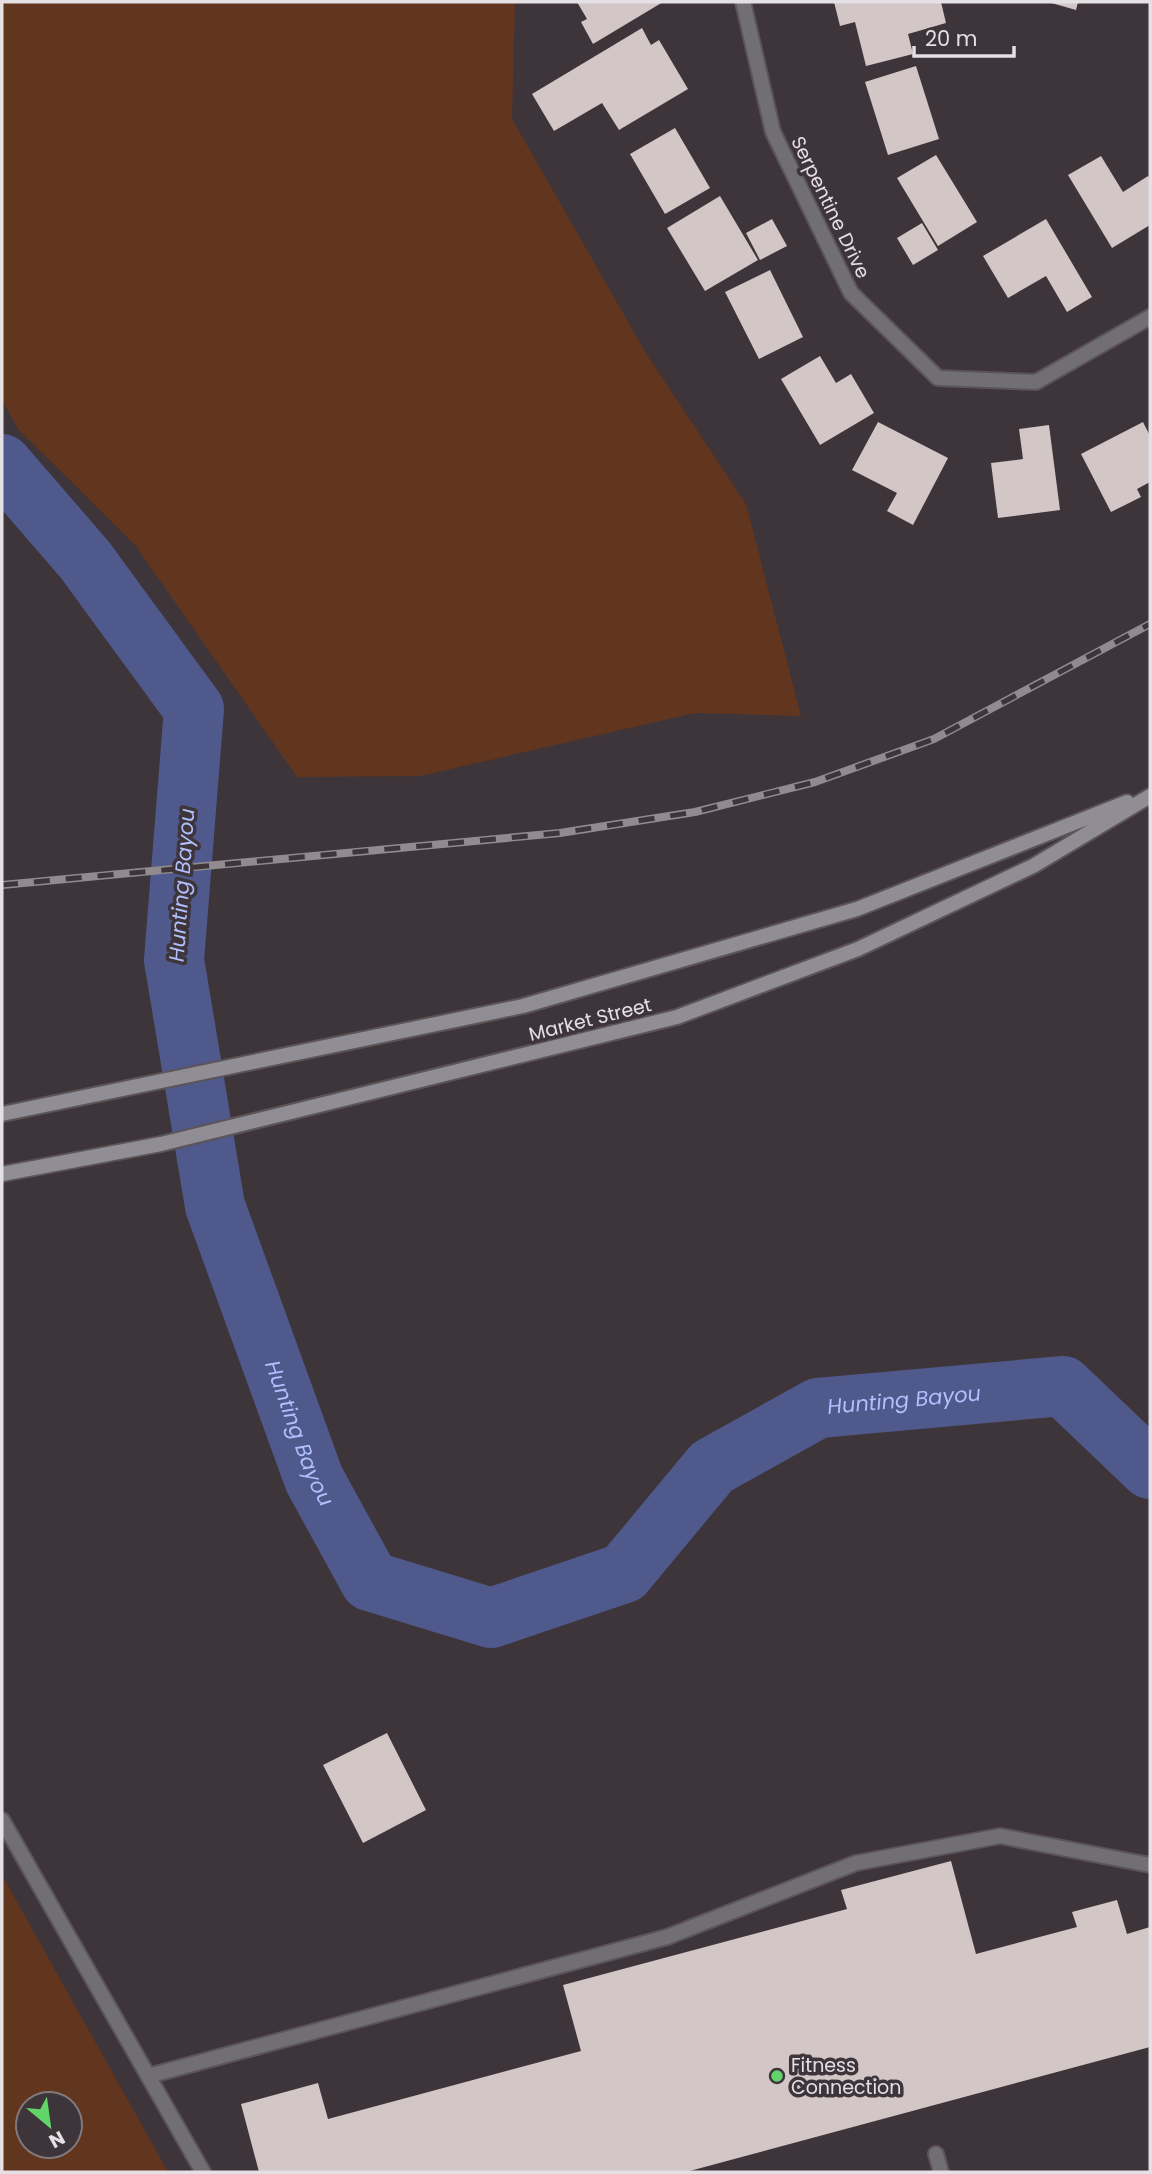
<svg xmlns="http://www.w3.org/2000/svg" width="1152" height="2174" font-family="Poppins,sans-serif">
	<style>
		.green { fill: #62351e; fill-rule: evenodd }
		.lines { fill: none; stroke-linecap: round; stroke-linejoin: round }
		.river { stroke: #4f598b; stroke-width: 60 }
		.building { fill: #d2c6c7 }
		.lane-casing { stroke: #5b5458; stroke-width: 18 }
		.street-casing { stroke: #5b5458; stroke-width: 18 }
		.secondary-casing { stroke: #5b5458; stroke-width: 18 }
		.lane { stroke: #716f73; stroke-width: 14 }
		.street { stroke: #716f73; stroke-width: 14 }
		.secondary { stroke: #908e94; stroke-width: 14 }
		.rail-casing { stroke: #918b8f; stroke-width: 8 }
		.rail { stroke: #3d353a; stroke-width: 5; stroke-dasharray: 16; stroke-linecap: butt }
		.poi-dot { fill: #61d56a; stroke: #3d353a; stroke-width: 2.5 }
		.labels { text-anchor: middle; stroke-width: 7; stroke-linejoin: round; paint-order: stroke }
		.street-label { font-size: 19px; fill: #e5e0e3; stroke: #3d353a }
		.poi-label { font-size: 19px; fill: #e5e0e3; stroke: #3d353a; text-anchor: start }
		.water-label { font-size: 21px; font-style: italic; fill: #b0bffd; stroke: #3d353a }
	</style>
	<rect width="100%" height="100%" fill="#3d353a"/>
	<!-- green -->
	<path class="green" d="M2,2h513l-3,117 135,236 99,149 55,212 -106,-3 -275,63 -123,1 -162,-232 -117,-116 -16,-29z
		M2,1875l166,297h-166zM28,2104h42v42h-42z"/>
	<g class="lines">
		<!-- river -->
		<path class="river" id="s1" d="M2,464l83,96 109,149 -20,251 41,246 99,273 56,102 121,37 133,-45 88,-106 106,-59 245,-22 87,83"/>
	</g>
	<!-- building -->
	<path class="building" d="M577,2h86l-70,42 -12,-22 6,-3z
		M834,2h107l5,21 -38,11 5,20 -47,12 -11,-44 -15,4z
		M1048,2h30l-2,8z
		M642,28l9,17 8,-5 29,49 -69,41 -17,-27 -48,28 -22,-37z
		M916,66l23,73 -51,16 -23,-73z
		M675,128l35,60 -45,26 -35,-60z
		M936,155l41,67 -39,24 -41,-68z
		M1101,156l22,36 25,-16 2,3v46l-38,23 -44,-73z
		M720,196l38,64 -53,31 -38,-63z
		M772,219l15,27 -27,14 -14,-27z
		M1046,219l46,78 -25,15 -21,-36 -38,22 -25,-42z
		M922,223l16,27 -25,15 -16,-27z
		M770,270l33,67 -44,22 -34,-67z
		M820,356l16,27 15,-9 23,39 -54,32 -39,-66z
		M878,422l70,36 -35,67 -26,-14 10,-18 -45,-23z
		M1143,422l7,14v46l-13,7 4,8 -30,15 -30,-58z
		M1049,425l11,85 -62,8 -7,-55 32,-4 -4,-30z
		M387,1733l39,77 -63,33 -40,-78z
		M951,1861l25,93 101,-27 -5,-15 45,-12 10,34 23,-7v120l-464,125h-427l-18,-68 77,-21 10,36 253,-68 -18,-66 284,-76 -6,-19z"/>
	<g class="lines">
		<!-- lane casing -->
		<g class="lane-casing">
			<path id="lane" d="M148,2076l519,-139 189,-74 144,-27 150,29
				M936,2154l5,18"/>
		</g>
		<!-- street casing -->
		<g class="street-casing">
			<path id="street" d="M743,2l30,130 78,161 87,85 98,4 114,-65
				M2,1820l201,352"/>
		</g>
		<!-- secondary casing -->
		<g class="secondary-casing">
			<path id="secondary" d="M2,1114l521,-108 334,-97 270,-107
				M2,1174l159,-30 516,-127 181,-68 175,-83 117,-70"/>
		</g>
		<!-- lane -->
		<use href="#lane" class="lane"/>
		<!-- street -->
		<use href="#street" class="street"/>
		<!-- secondary -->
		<use href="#secondary" class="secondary"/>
		<!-- rail casing -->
		<g class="rail-casing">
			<path id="rail" d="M2,885l558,-52 135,-21 120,-30 119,-43 216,-115"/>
		</g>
		<!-- rail -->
		<use href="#rail" class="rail"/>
	</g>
	<!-- markers -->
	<circle class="poi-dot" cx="777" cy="2076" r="7"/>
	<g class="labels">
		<!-- street labels -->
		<g class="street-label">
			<text transform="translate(831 207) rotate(64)" y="7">Serpentine Drive</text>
			<text transform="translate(590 1019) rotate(-14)" y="7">Market Street</text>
		</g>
		<!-- poi labels -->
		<g class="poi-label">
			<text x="791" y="2072">Fitness<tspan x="791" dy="22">Connection</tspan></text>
		</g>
		<!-- water labels -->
		<g class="water-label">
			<text transform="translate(182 885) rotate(-86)" y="7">Hunting Bayou</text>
			<text dy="7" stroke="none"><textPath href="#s1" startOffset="1832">Hunting Bayou</textPath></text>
			<text dy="7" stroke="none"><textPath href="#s1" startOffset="1055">Hunting Bayou</textPath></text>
		</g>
	</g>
	<!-- border -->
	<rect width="1152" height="2174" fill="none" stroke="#e5e0e3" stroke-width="7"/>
	<!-- north arrow -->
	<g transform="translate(49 2125) rotate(151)"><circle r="33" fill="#3d353a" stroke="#80797e" stroke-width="2"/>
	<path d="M0-5L12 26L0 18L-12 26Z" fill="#61d56a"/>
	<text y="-10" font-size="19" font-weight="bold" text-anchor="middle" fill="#e5e0e3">N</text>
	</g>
	<!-- scale -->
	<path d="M914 46v10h100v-10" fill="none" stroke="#e5e0e3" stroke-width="3.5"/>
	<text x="925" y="46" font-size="21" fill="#e5e0e3" stroke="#3d353a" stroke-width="5" paint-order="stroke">20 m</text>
</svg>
